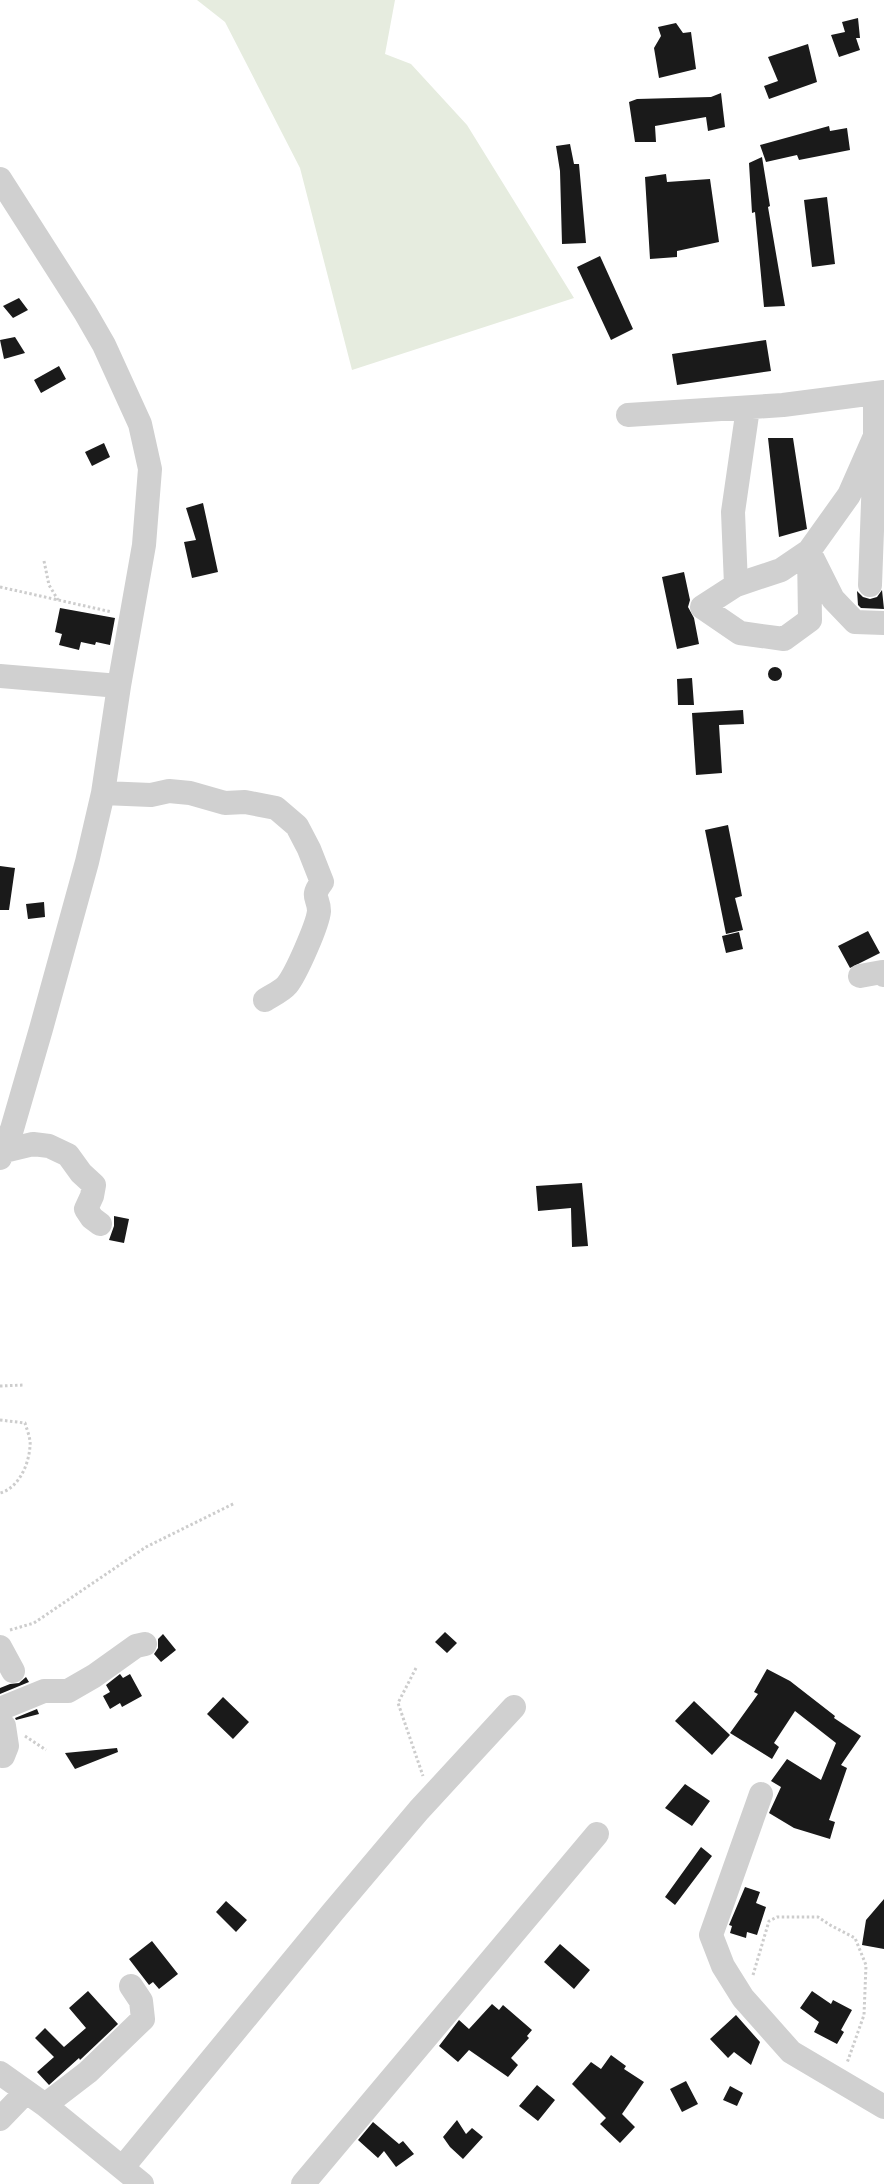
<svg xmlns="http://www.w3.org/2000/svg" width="884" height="2184" font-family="'Archivo Narrow',sans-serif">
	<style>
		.green { fill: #e6ecdf }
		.building { fill: #1a1a1a }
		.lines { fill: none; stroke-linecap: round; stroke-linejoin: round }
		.path { stroke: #cdcdcd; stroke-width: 3; stroke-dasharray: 2.5 2.5; stroke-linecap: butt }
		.minor { stroke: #d0d0d0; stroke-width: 24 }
	</style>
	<rect width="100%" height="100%" fill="#fff"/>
	<!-- green -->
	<path class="green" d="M197,0h198l-10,54 26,10 56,61 107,173 -222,72 -52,-202 -75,-146z"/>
	<!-- building -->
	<path class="building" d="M858,18l2,20h-4l4,12 -21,7 -8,-22 14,-3 -3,-10z
		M676,23l7,10 8,-1 5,37 -37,9 -5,-30 7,-12 -3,-9z
		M808,44l9,38 -48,17 -5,-13 14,-5 -10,-24z
		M721,93l4,34 -17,4 -2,-14 -51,9 1,16h-21l-6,-40 8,-3 74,-2z
		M829,126l1,5 17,-3 3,22 -51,10 -2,-5 -31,7 -6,-17z
		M570,144l4,20h5l7,79 -24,1 -2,-73 -4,-25z
		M762,157l8,49 -2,1 17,99 -21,1 -9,-95 -3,1 -3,-50z
		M666,174l1,8 43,-3 9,63 -42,9v6l-27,2 -5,-82z
		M827,197l8,67 -23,3 -8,-67z
		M600,256l33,73 -22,11 -34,-73z
		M19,298l9,12 -15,8 -10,-12z
		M15,337l10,16 -21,6 -4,-19z
		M766,340l5,31 -94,14 -5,-31z
		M59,366l7,13 -25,14 -7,-13z
		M768,438h25l14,91 -28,8z
		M104,443l6,14 -18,9 -7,-14z
		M203,503l15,69 -26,6 -8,-36 12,-2 -10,-32z
		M684,572l6,28 -2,7 6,11 5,26 -22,5 -15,-72z
		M882,590l2,19 -23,-1 -3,-3 -1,-14 6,6 7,2 7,-2z
		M60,608l55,10 -5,27 -14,-3 -1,3 -14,-3 -2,8 -20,-5 3,-11 -7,-2z
		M768 674a7 7 0 1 1 14 0a7 7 0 1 1-14 0Z
		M692,678l2,27h-16l-1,-26z
		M743,710l1,14 -25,1 3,48 -26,2 -4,-62z
		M728,825l14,71 -7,2 8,32 -17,4 -21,-104z
		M0,866l15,2 -6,42h-9z
		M44,902l1,15 -17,2 -2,-15z
		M868,931l12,22 -30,15 -12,-22z
		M739,932l4,17 -17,4 -4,-17z
		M582,1183l6,63 -16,1 -1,-39 -33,3 -2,-25z
		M114,1216l15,3 -5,24 -15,-3 5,-14z
		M445,1632l12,11 -10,10 -12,-11z
		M163,1634l13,16 -15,12 -7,-8 4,-6v-9z
		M767,1669l23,12 45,35 -1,2 27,18 -20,29 6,3 -18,52 6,2 -5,17 -36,-11 -25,-15 12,-26 -10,-6 16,-22 34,21 15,-37 -41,-32 -21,32 5,4 -7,12 -42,-26 28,-39 -4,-2z
		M120,1674l3,4 7,-4 12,22 -20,11 -2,-4 -10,6 -7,-13 7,-4 -4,-7z
		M26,1677l3,5 -29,12v-6l10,-4 9,-1z
		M223,1697l26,25 -16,17 -26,-25z
		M694,1701l36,34 -18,20 -37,-34z
		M37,1709l2,5 -23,6 -1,-2z
		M117,1748l1,4 -43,17 -10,-16z
		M685,1784l25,17 -18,25 -27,-18z
		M701,1847l11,9 -37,49 -10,-8z
		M745,1887l15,5 -4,11 10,4 -9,28 -10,-3 -1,6 -16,-5 2,-7 -3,-1z
		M884,1899v50l-22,-4 4,-25z
		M226,1901l21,19 -11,12 -20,-20z
		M152,1941l26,33 -19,15 -6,-7 -4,3 -20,-26z
		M560,1944l30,26 -16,19 -30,-27z
		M88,1991l30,33 -38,36 -1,-2 -30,27 -12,-13 17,-15 -19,-19 10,-10 19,19 22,-19 -17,-20z
		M812,1991l19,13 2,-4 19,10 -11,20 3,2 -7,12 -23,-12 5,-10 -19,-14z
		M492,2004l7,6 4,-5 29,25 -5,6 2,2 -18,20 7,7 -10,12 -39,-27 -11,12 -19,-16 20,-26 10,9z
		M736,2015l24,27 -9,23 -17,-13 -6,6 -18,-19z
		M611,2055l15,11 -2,3 20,13 -22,32 13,13 -15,16 -20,-19 6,-6 -34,-34 19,-22 10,7z
		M686,2081l12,23 -16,8 -12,-23z
		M537,2085l18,15 -17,21 -19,-15z
		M730,2086l13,7 -6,13 -14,-6z
		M457,2120l9,14 6,-6 11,9 -20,22 -13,-12 -7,-10z
		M373,2122l26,22 4,-3 11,13 -18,13 -12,-16 -6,7 -20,-18z"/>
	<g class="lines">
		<!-- path -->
		<path class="path" d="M44,561l5,24 9,15
			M0,587l112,25
			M0,1386l24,-1
			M0,1420l25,3c2,7 6,16 5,23 -1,18 -11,42 -30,47
			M10,1630l24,-7 112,-76 89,-44
			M416,1668l-18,35 25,73
			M25,1736l21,14
			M753,1975l16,-54 8,-4h41l12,8 25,13 11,27 -2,50 -17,48"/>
		<!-- minor -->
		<path class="minor" d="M0,179l85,133 19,33 36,79 10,45 -6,76 -25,141 -16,107 -16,69 -46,167 -29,100 -12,29
			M628,415l155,-10 101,-13
			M809,551l1,69 -26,19 -44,-6 -38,-26 34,-22 45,-15 28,-19 40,-56 26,-59v-42
			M812,557l21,42 22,23 29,1
			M736,585l-3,-73 15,-104
			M870,585l5,-137
			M0,676l119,10
			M103,793l48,2 18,-4 21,2 35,10 20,-1 31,6 21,18 12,23 13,33c-12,16 -3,15 -3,29 -1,13 -23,63 -32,74 -5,6 -16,11 -22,15
			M860,976l22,-4 2,3
			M4,1151l29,-7 16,2 19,9 13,18 13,12 -2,11 -6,13 6,9 8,6
			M0,1647l13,24
			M0,1709l44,-18h24l26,-15 42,-30 9,-2
			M0,1753l3,3 4,-10 -3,-20
			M761,1794l-50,141 12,31 20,32 48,54 93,55
			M0,2073l45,32 97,79
			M45,2105l43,-33 55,-53 -2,-18 -10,-15
			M0,2119l26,-27
			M123,2167l209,-254 87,-103 95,-103
			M303,2184l294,-350"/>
	</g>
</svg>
